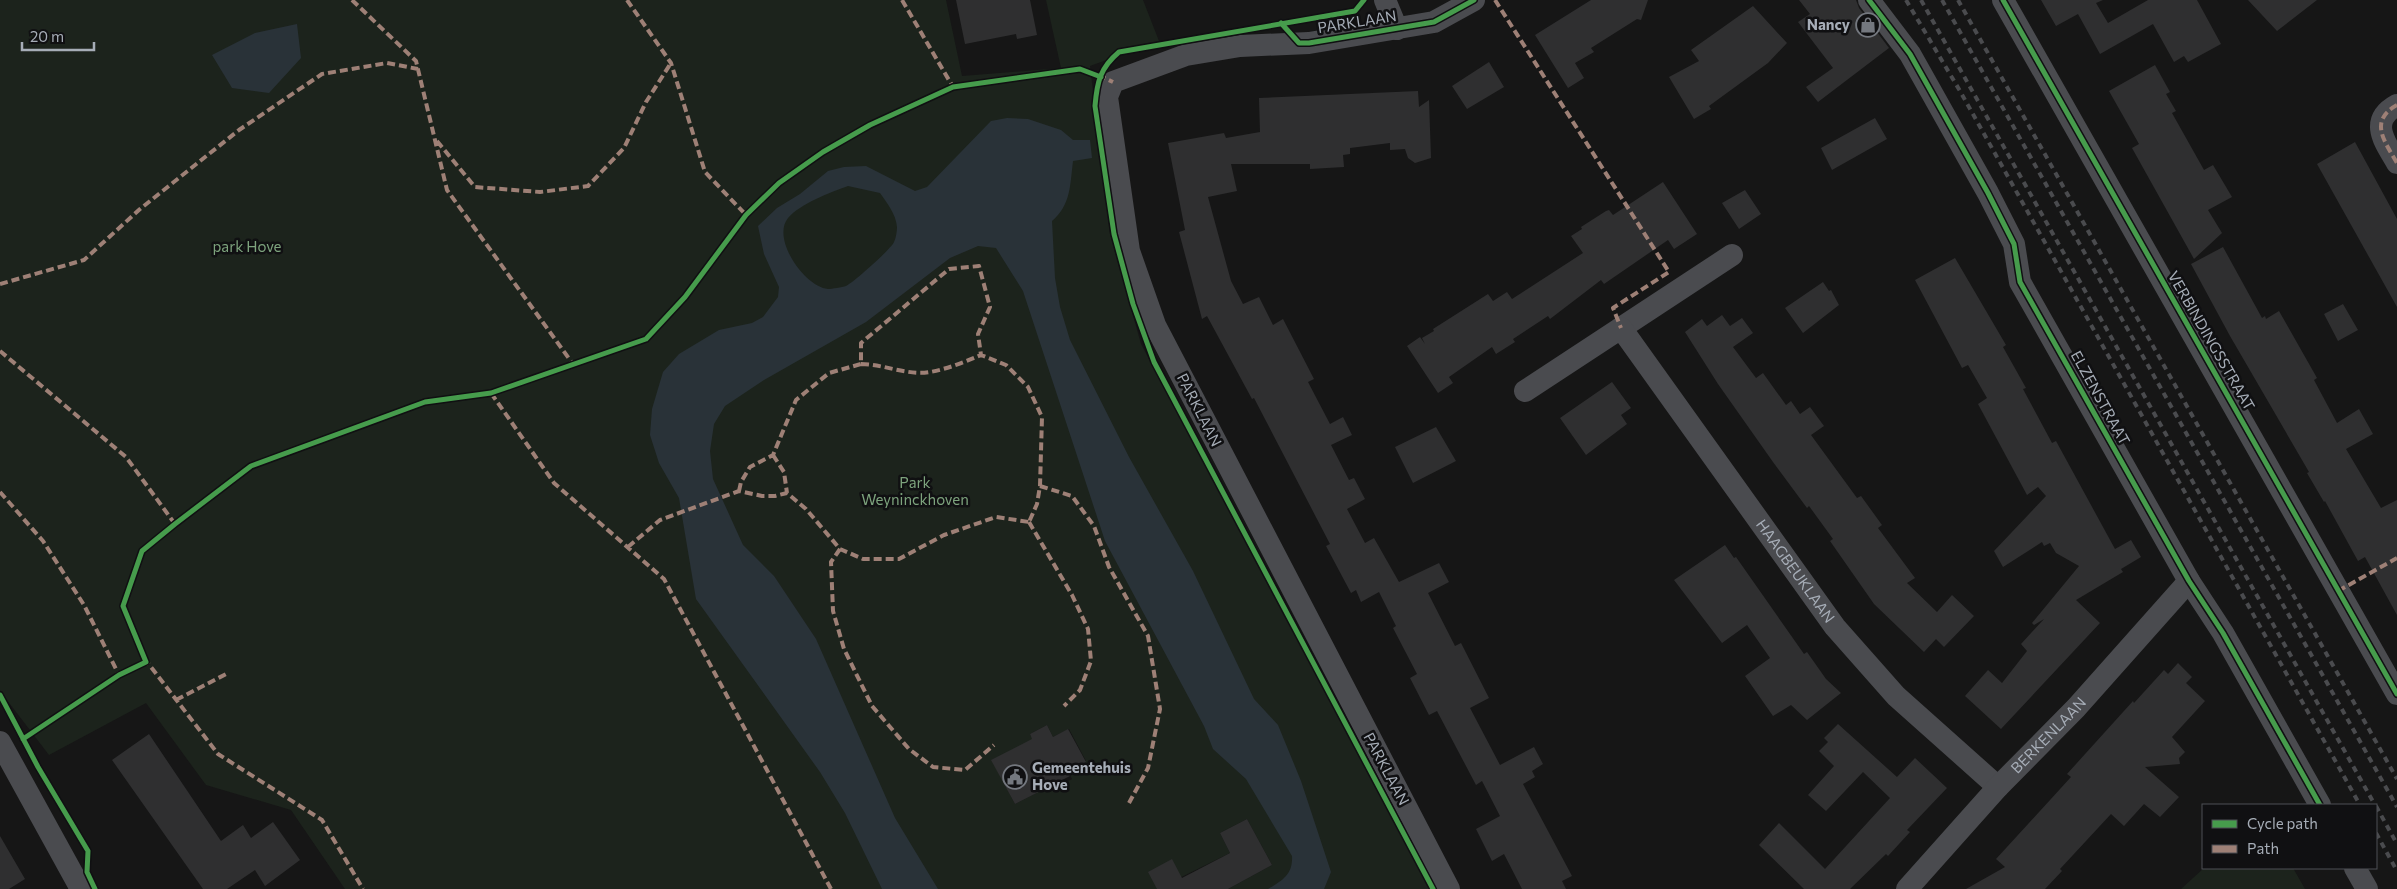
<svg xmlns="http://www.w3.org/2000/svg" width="2397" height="889" font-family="Commissioner,sans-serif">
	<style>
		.green { fill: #1c231c; fill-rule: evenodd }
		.water { fill: #293238; fill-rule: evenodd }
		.building { fill: #2f2f30 }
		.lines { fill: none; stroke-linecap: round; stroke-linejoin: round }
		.minor { stroke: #4a4b4f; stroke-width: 22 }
		.rail { stroke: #4a4b4e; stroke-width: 4; stroke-dasharray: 6 5; stroke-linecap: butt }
		.quiet { stroke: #9e8076; stroke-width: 4; stroke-dasharray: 8 4; stroke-linecap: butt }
		.cycleway-casing { stroke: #101012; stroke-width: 8 }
		.cycleway { stroke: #469c4c; stroke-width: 5 }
		.labels { text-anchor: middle; stroke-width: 5; stroke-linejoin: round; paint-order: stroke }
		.street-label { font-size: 15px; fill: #a6adb7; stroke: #101012 }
		.poi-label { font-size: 15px; font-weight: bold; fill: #a6adb7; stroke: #101012; text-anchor: end }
		.park-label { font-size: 15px; fill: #7da37d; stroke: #101012 }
	</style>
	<rect width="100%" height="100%" fill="#161616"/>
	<!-- green -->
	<path class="green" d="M0,0h946l16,76 99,-8 -15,-68h97l16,41 -69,25 20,168 31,110 289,545h-202l44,-24 -25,-46 -27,14 10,20 -73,36h-812l-54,-79 -85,-25 -60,-82 -97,52 -49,-64zM1047,725l6,12 16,-8 17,32 -18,10 4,8 -13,7 -5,-9 -18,16 -21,11 -23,-44 44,-15 -6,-11z
		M2204,868h89l12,21h-124z"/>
	<!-- water -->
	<path class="water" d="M297,24l4,34 -32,35 -37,-5 -20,-33 43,-22z
		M1007,118l21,1 33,11 12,10h17l2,18 -19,3c-3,24 -2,44 -21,60l3,57 5,29 10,33 59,117 64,114 61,128 24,26 23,56 30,91 -7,17h-56c15,-9 25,-15 24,-33l-46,-77 -33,-30 -9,-23 -99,-185 -82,-250 -27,-43 -18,-2 -28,12 -84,64 -102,58 -39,26 -11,18 -4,27 3,28 30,66 31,31 42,63 79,179 43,71h-56l-37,-76 -25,-41 -124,-173 -17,-101 -20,-35 -9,-28 2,-26 11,-37 16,-18 40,-24 33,-7 11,-6 15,-20 1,-10 -15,-33 -6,-28 19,-18 23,-14 28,-23 16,-4 22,-1 49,25 12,-4 64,-66zM848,186l32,7c7,10 16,21 17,34 0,4 -1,11 -3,15 -2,6 -41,41 -48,44 -4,1 -14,3 -18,3 -23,-2 -57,-50 -40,-71 12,-14 43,-26 60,-32z"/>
	<!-- building -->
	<path class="building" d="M956,0h74l7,35 -20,4 -1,-5 -51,10z
		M1591,0h57l-7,20 -4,-1 -46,29 3,4 -19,11 9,15 -16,10 -33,-53z
		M1799,0h57l3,8 30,40 -71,54 -12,-15 27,-19 -35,-46 12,-8z
		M2041,0h62l-7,3 12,20 40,-23h49l24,44 -33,18 -4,-6 -10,6 -21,-38 -53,30 -22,-40 -22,12z
		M2248,0h69l-40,31z
		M1753,6l34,37 -19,20 -59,43 2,3 -17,10 -25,-42 30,-16 -8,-11z
		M1489,62l15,25 -37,22 -15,-23z
		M2155,65l15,27 -4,2 10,17 -4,2 32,57 9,-5 19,32 -24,13 14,23 -28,26 -62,-111 7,-4 -30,-53z
		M1418,91l1,16 10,-7 2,58 -16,5 -7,-5 -3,-9 -15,1v-7l-40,5v6l-7,1 1,12 -34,2v-5h-79l6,27 -29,6 23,84 12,23 16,-7 14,28 10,-6 31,60 -6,3 22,42 13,-7 9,18 -21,10 18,35 5,-2 11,21 -18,10 18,34 9,-5 25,44 40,-19 10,19 -21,11 27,53 6,-3 28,55 -19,10 30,57 34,-18 9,17 -11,7 3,6 -12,7 49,92 -10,5 4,8h-44l-18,-35 -12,7 -16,-32 24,-13 -18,-35 -6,4 -39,-74 -8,4 -19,-37 7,-4 -24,-46 3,-2 -17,-34 -18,10 -5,-12 -5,3 -25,-47 4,-2 -76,-146 -2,1 -45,-83 -5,3 -23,-87 6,-2 -17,-87 56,-10 2,5 34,-6 -1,-34z
		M1875,118l12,21 -55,31 -11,-22z
		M2355,142l42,77v88l-80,-143z
		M1663,182l34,52 -23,15 -6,-9 -64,44 -3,-4 -51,39 -2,-3 -35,23 2,3 -19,12 -4,-7 -43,30 4,6 -15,10 -31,-47 13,-9 5,7 -3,-6 12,-7 -1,-2 55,-35 5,7 14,-9 5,7 71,-46 -12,-17 11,-7 -1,-2 25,-16 3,-1 4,5z
		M1745,190l16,24 -22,15 -17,-26z
		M2223,247l39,71 3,-2 1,3 13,-8 38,67 -3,2 23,43 22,-14 14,25 -27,15 35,59 16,-8v115l-32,-58 -7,4 -33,-60 -1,1 -17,-29 2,-1 -79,-136 -39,-72z
		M1955,258l51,87 -3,2 23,41 -3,1 29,54 4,-2 59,108 16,-9 10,17 -20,12 2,3 -47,28 24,23 -99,106 -36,-33 23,-26 14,13 25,-32 -6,-7 23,-25 -10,6 -2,-2 47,-57 -23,-13 -6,-10 -6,3 -2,-4 -39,25 -9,-16 52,-55 -8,-9 -11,8 -49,-91 9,-6 -19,-33 -6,3 -47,-88z
		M1823,282l6,9 2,-1 8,15 -36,28 -18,-25z
		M2343,304l15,26 -20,11 -14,-27z
		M1722,315l8,11 12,-8 11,15 -20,14 23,31 7,-5 23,32 5,-4 9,13 10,-7 14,19 -13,9 46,63 4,-2 21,29 -4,3 37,50 -8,5 30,29 15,-17 22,21 -30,31 -8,-8 -12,13 -50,-48 -44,-63 3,-2 -24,-33 -2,2 -34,-46 -55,-78 -33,-52 17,-13 5,7z
		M1612,382l19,26 -10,7 6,9 -41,31 -26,-37z
		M1436,427l20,34 -43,22 -18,-36z
		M1725,545l9,13 2,-1 68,97 3,-2 19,27 15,14 -34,27 -16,-15 -18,11 -28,-40 25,-18 -23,-33 -25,18 -48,-63z
		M2178,663l14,14 -6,6 19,18 -33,36 13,15 -6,6 1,6 -35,3 34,30 -19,20 -16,-13 -20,22 -13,-12 -51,55 2,2 -17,18h-79l39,-22 -9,-8 75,-82 -4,-3 66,-73 1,2 30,-33 4,4z
		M1838,724l59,53 18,-19 32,30 -40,42 3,2 -22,24 -2,-2 -36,35h-46l-45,-44 20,-22 46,46 65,-71 -27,-26 -37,39 -18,-16 26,-29 -15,-15 9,-9 -4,-4z
		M1047,725l6,12 15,-8 18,33 -18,9 2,5 -55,28 -24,-44 41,-21 -2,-5z
		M149,734l72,107 22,-16 8,13 22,-16 27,38 -35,26 -10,-16 -28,19h-24l-91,-129z
		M1247,819l25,46 -44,24h-71l-9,-17 24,-13 10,19 48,-25 -10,-20z
		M0,836l25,43 -16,10h-9z"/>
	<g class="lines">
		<!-- minor -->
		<g class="minor">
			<path d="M1385,0l12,29"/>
			<path d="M1869,0l41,54 78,139 26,51 6,38 169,299 34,52 97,172"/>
			<path d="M2003,0l394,694"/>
			<path d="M2397,105c-29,16 -12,37 0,58"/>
			<path d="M1621,328l111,-73"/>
			<path id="s1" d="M1525,391l96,-63 214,299 61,69 102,91"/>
			<path d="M0,742l81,147"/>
			<path d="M2355,868l12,21"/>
			<path d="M1449,889l-294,-564 -26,-74 -22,-154 6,-15 73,-27 54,-9 69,-3 125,-21 40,-22"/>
			<path id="s2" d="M1907,889l91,-102 78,-79 113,-127"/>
		</g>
		<!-- rail -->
		<path class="rail" d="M1906,0l54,91 400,714
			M1921,0l454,805
			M1942,0l455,807
			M1958,0l439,779
			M2376,806l21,38
			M2376,833l21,38"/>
		<!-- quiet -->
		<path class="quiet" d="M352,0l64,61 31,129 126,174
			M627,0l44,63 34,109 41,43
			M902,0l51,87
			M1495,0l174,272 -56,36 8,20
			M1098,75l15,7
			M2397,105c-29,16 -12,37 0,58
			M437,141l38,46 65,5 48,-6 36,-38 22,-46 25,-39
			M0,284l84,-24 56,-51 99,-79 83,-56 65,-11 31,6
			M0,351l126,106 49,67
			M861,364c22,0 47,12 69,8 17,-3 35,-10 51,-17
			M491,393l63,90 110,96 167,310
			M773,455l11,17 3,21
			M1040,486l32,10 22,30 15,41 39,69 12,73 -12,59 -19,35
			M739,491l2,-9 9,-15 23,-12 23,-55 33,-27 32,-9v-21l88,-74 30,-3 11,41 -12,27 3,21 25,10 22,22 14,30 -2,69 -3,18 -8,18
			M0,492l43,49 41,64 35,70
			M1029,522l43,73 16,34 3,32 -11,29 -16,16
			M628,547l32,-27 79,-29 23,5h13l12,-3 19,16 34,40 23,10h36l45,-24 52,-18 33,5
			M840,549l-9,13 2,49 11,38 28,57 37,43 24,18 32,3 29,-25
			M2338,591l59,-33
			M144,658l74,96 104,66 41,69
			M176,700l52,-27"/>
		<!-- cycleway casing -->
		<g class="cycleway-casing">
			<path id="cycleway" d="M1364,0l-9,11 -236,41c-19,16 -22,30 -24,54l19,128 19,70 21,58 279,527
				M1869,0l41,54 78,139 26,51 6,38 169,299 34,52 97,172
				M2003,0l394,694
				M1281,23l18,20h10l125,-21 40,-22
				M0,695l38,72 50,84 -1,21 8,17
				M23,739l96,-64 27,-13 -23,-56 19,-55 33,-27 76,-58 174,-64 66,-9 155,-54 39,-42 61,-82 33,-32 44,-31 47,-27 83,-38 127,-18 21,8"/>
		</g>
		<!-- cycleway -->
		<use href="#cycleway" class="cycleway"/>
	</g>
	<!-- icons -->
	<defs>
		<g id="shop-ring" transform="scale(1.25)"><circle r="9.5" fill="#101012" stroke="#74787f" stroke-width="1.5"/><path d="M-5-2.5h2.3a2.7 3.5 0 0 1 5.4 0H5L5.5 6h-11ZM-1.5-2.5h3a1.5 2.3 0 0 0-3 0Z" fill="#74787f"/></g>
		<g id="civic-ring" transform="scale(1.25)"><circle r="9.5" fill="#101012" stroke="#74787f" stroke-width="1.5"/><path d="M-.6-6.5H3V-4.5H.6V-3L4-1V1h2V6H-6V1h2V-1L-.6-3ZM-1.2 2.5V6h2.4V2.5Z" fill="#74787f"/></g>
	</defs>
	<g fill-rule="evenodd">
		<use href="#shop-ring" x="1868" y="25"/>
		<use href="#civic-ring" x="1015" y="777"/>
	</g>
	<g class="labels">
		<!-- street labels -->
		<g class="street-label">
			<text transform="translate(1357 22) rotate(-9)" y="5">PARKLAAN</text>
			<text transform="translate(2211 341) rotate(60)" y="5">VERBINDINGSSTRAAT</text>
			<text transform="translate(2100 398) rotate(61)" y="5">ELZENSTRAAT</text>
			<text transform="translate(1199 410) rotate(63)" y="5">PARKLAAN</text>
			<text dy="5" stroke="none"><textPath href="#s1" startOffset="414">HAAGBEUKLAAN</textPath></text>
			<text dy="5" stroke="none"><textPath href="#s2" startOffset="209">BERKENLAAN</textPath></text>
			<text transform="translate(1386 769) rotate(62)" y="5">PARKLAAN</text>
		</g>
		<!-- poi labels -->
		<g class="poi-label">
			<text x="1850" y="30">Nancy</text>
			<text x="1032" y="773" text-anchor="start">Gemeentehuis<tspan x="1032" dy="17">Hove</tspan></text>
		</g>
		<!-- park labels -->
		<g class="park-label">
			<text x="247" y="252">park Hove</text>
			<text x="915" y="488">Park<tspan x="915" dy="17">Weyninckhoven</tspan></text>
		</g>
	</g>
	<!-- legend -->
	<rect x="2202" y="804" width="175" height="65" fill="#101012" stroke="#4c4f54"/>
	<rect x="2212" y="820" width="25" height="8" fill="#469c4c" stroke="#4c4f54"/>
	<text x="2247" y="829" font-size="15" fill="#a6adb7">Cycle path</text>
	<rect x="2212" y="845" width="25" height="8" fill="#9e8076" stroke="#4c4f54"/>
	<text x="2247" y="854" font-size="15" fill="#a6adb7">Path</text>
	<!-- scale -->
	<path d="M22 42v8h72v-8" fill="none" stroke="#a6adb7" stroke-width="2.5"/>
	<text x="30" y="42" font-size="15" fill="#a6adb7" stroke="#101012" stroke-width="4" paint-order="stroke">20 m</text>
</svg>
